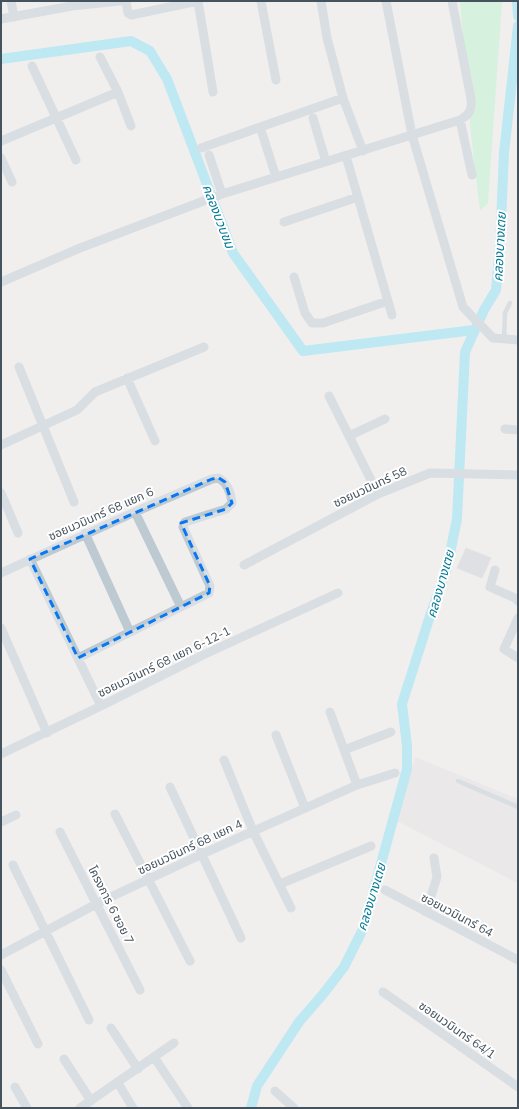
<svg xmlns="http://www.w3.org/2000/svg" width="519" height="1109" font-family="Mulish,'Noto Sans Thai',sans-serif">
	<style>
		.education { fill: #e2dfe0 }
		.green { fill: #b8f3cd }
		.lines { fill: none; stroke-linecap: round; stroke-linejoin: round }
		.canal { stroke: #81e1f5; stroke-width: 10 }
		.building { fill: #caced4; stroke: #d2d5db }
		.service { stroke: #bdcad2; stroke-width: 4.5 }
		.minor { stroke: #bdcad2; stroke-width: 9 }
		.marked { fill: none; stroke: #0777f2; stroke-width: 3; stroke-dasharray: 8 5; stroke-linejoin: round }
		.labels { text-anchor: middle; stroke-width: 4; stroke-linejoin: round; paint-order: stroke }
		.street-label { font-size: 12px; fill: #45535e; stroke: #fff }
		.water-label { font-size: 13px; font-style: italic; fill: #037b94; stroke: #fff }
	</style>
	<rect width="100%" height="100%" fill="#f1eeee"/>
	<!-- education -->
	<path class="education" d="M415,757l103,42v84l-121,-62z"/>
	<!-- green -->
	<path class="green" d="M460,1h42l-14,202 -8,8 -9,-76z"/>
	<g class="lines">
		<!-- canal -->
		<path class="canal" d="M517,1l1,15
			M1,59l130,-18 19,10 17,28 66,174 70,98 171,-21
			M251,1108l6,-22 42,-64 25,-29 20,-26 19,-38 44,-160v-23l-5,-42 26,-82 19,-54 10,-49 8,-167 19,-42 12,-20 4,-44 4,-93 14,-127"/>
	</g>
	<!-- building -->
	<path class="building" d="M466,548l25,10 -9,20 -25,-10z"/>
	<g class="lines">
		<!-- service -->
		<path class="service" d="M504,339l1,-26 5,-10
			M458,781l60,26"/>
		<!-- minor -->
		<path class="minor" d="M11,1l3,16
			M126,1l2,12 3,2 67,-14
			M198,1l15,91
			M261,1l15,79
			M321,1l6,37 16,60 20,53
			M386,1l26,134 51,172 30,31 25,2
			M1,19l71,-13 48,-5
			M100,57l18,35 13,34
			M32,66l44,94
			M313,118l13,44
			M460,120l12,55
			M262,133l14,44
			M1,141l117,-49
			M201,148l142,-50
			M209,155l13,39
			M346,156l46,159
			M1,158l11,24
			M284,222l74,-25
			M294,277l11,36 7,10h11l65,-22
			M1,282l79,-34 142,-54 238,-74c10,-6 12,-10 11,-21l-19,-98
			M19,367l55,135
			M127,378l28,63
			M329,396l49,98
			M505,429l13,1
			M349,436l36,-17
			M1,445l76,-35 18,-18 109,-45
			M1,493l17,40
			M135,512l46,95
			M85,533l45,99
			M30,559l71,147
			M244,565l134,-71 52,-21 88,2
			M495,570l-5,17 25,11 3,3
			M1,573l134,-61 77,-33 7,-1c9,6 12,14 13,25l-6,6 -41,13 -2,5 27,59 -1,7 -131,65
			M518,618l-14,31 14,9
			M1,628l46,105
			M330,712l27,73
			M276,735l29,73
			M344,750l47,-18
			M1,754l100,-48 102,-51 135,-62
			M224,760l29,71 38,77
			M170,787l71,151
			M115,814l75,147
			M1,822l15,-7
			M60,832l80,158
			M13,865l76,155
			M280,884l91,-38
			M385,890l133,70
			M426,912l11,-35 -3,-19
			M1,955l97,-52 102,-48 157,-70 38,-12
			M1,970l37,74
			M383,992l135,95
			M111,1028l27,41
			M154,1057l34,51
			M64,1059l27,42
			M118,1083l15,25
			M15,1087l12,21
			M275,1091l19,17
			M80,1108l94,-65"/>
	</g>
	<!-- marked area -->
	<path d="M0 0H519V1109H0ZM219,478l6,4 7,21 -6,6 -45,14 29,63 -1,7 -131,65 -48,-99 182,-80z" fill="#f1eeee" fill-opacity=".55" fill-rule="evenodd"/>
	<path class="marked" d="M219,478l6,4 7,21 -6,6 -45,14 29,63 -1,7 -131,65 -48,-99 182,-80z"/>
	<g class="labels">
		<!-- street labels -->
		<g class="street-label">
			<text transform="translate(370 487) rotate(-25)" y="4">ซอยนวมินทร์ 58</text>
			<text transform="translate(101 514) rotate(-24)" y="4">ซอยนวมินทร์ 68 แยก 6</text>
			<text transform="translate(164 662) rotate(-26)" y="4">ซอยนวมินทร์ 68 แยก 6-12-1</text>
			<text transform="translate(190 847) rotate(-25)" y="4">ซอยนวมินทร์ 68 แยก 4</text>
			<text transform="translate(111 905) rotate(63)" y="4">โครงการ 6 ซอย 7</text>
			<text transform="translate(457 915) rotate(28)" y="4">ซอยนวมินทร์ 64</text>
			<text transform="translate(457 1030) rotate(35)" y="4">ซอยนวมินทร์ 64/1</text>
		</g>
		<!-- water labels -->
		<g class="water-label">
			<text transform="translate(219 216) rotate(69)" y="5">คลองบวบขม</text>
			<text transform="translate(499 247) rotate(-87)" y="5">คลองบางเตย</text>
			<text transform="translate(440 584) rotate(-74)" y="5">คลองบางเตย</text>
			<text transform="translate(371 897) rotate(-73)" y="5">คลองบางเตย</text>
		</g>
	</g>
	<!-- border -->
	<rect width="519" height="1109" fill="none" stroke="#45535e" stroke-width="4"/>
</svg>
